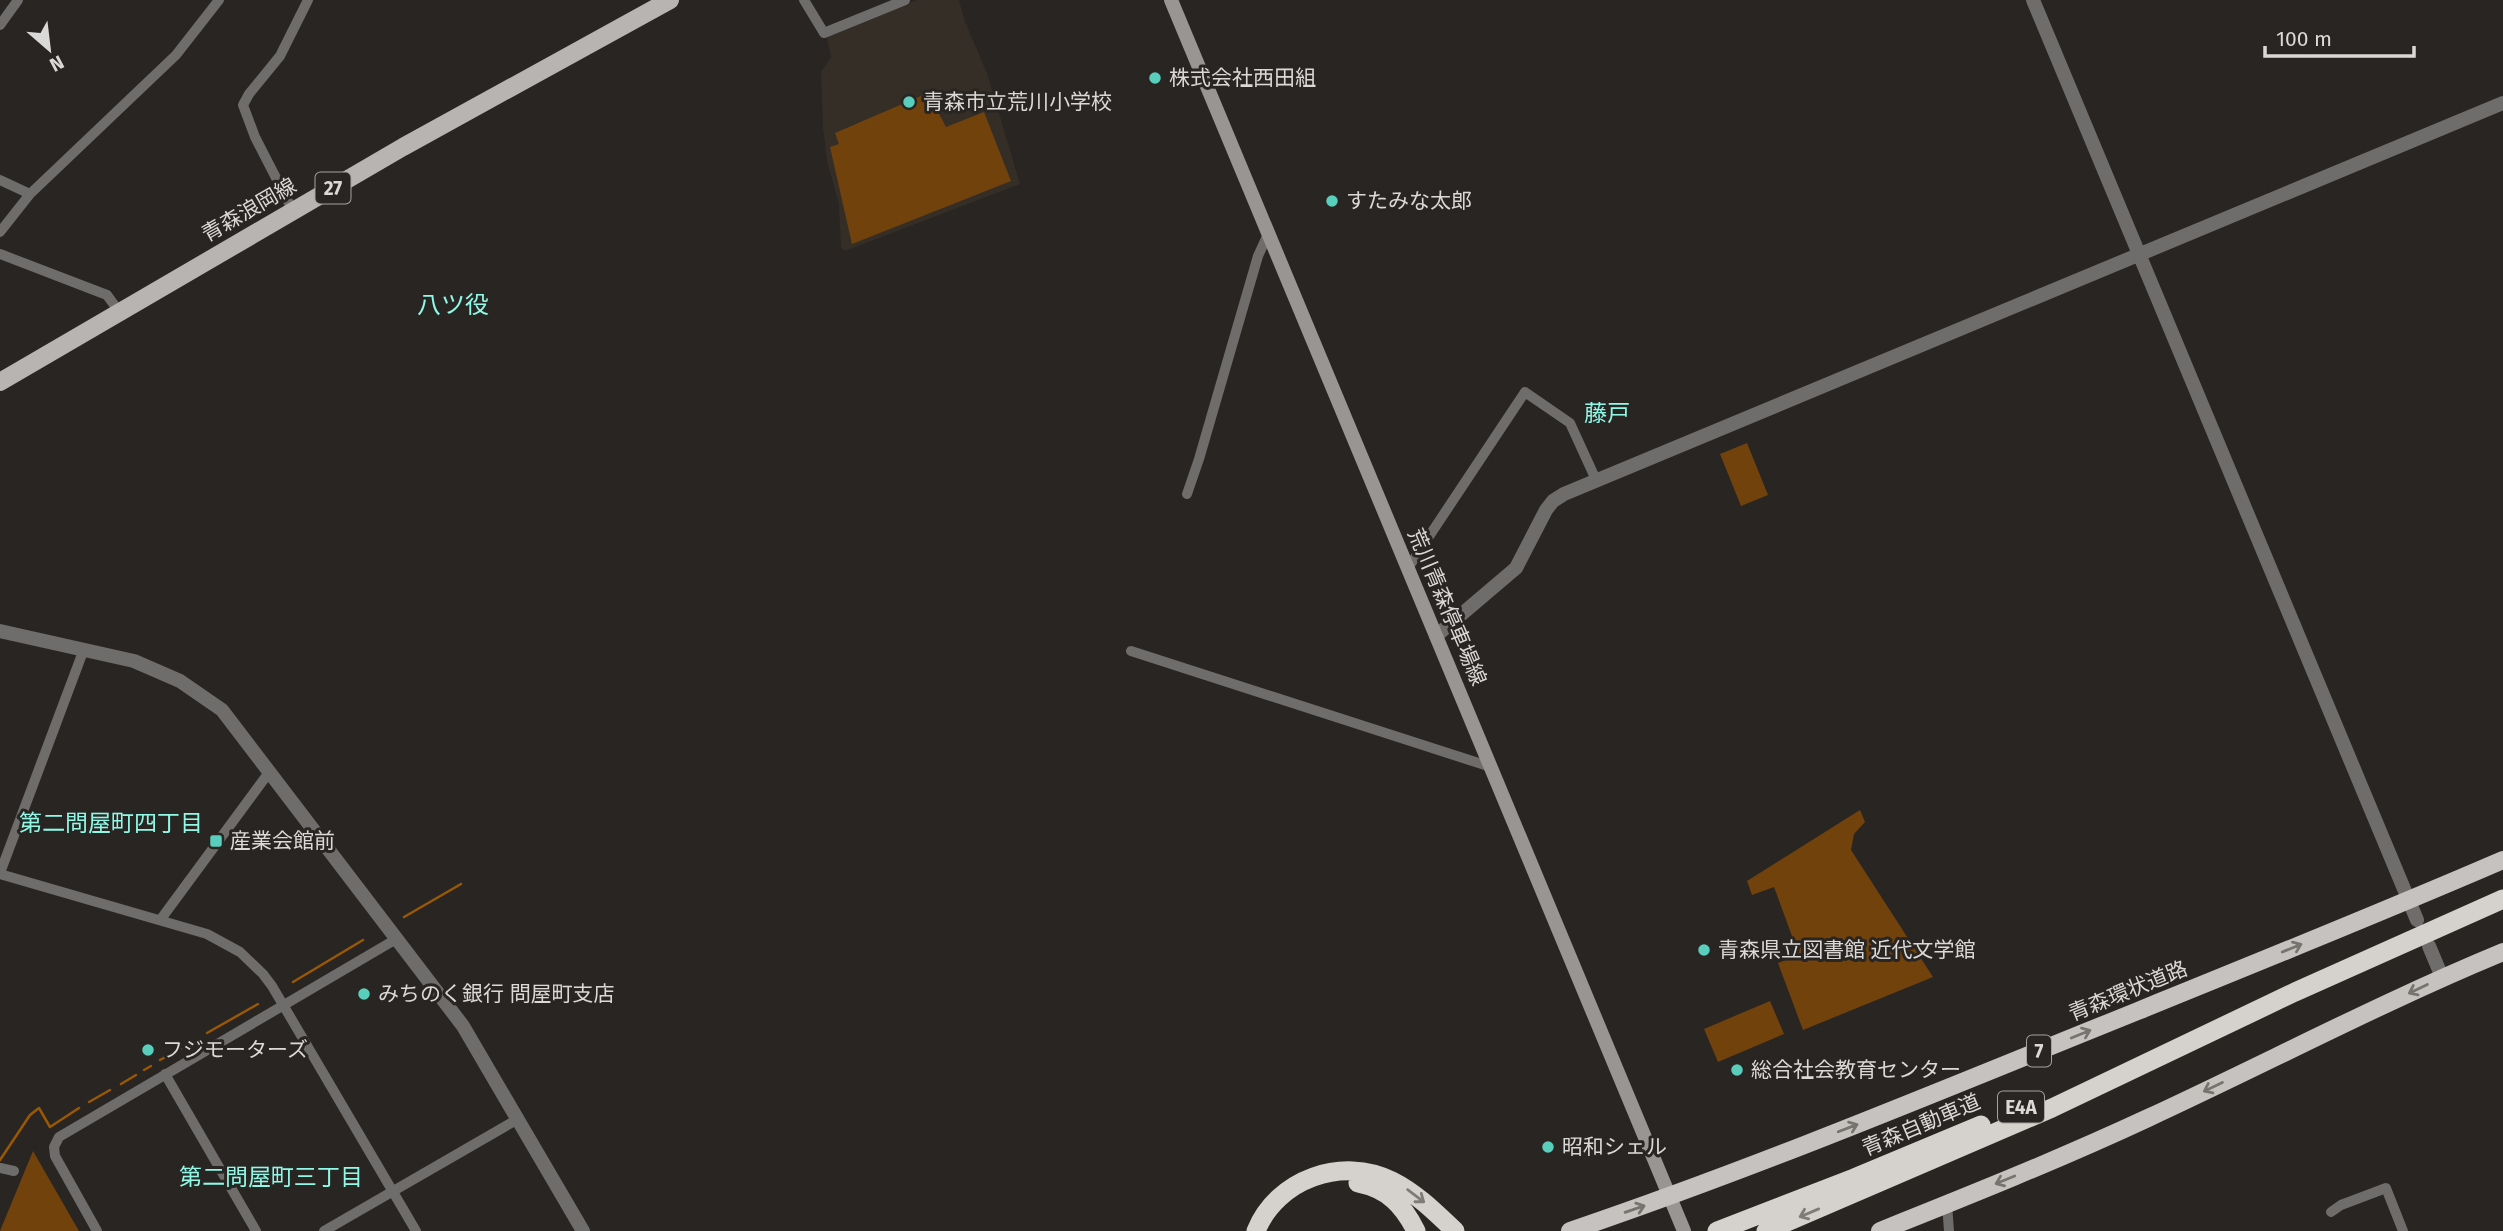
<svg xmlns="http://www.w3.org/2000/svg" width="2503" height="1231" font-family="'Fira Sans','Noto Sans JP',sans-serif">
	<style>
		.built { fill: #352e27 }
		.green { fill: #72420c }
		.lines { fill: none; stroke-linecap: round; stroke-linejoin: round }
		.stream { stroke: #9a5804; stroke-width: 2.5 }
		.minor { stroke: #6e6d6b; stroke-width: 10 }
		.tertiary { stroke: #6e6d6b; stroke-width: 14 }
		.secondary { stroke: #989593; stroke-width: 14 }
		.primary { stroke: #b8b4b1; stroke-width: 18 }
		.trunk { stroke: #c6c2bf; stroke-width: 18 }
		.motorway { stroke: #d5d1cd; stroke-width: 19 }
		.oneway { stroke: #777470 }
		.oneway2 { stroke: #7e7b78 }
		.poi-dot { fill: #5acebd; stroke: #282522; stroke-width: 2.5 }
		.labels { text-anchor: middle; stroke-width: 6; stroke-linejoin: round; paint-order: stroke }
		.shield { fill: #282522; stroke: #a5a3a1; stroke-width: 2 }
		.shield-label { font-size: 19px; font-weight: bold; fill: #dbd9d7 }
		.poi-label { font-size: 21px; fill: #dbd9d7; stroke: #282522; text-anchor: start }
		.street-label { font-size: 21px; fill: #dbd9d7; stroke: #282522 }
		.neighbourhood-label { font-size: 23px; fill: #90f8e7; stroke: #282522 }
		.quarter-label { font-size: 24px; fill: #90f8e7; stroke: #282522 }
	</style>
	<rect width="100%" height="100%" fill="#282522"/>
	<!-- built -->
	<path class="built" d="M917,0h42l5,19 24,57 32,108 -175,67 -4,-3 -2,-44 -12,-43 -4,-33 -2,-56 10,-15 -4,-20z"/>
	<!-- green -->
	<path class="green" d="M928,93l18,34 38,-15 27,69 -159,63 -22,-97 9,-3 -4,-11z
		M1747,443l21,52 -27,11 -21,-52z
		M1860,810l5,12 -11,12 -3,16 82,127 -130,53 -25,-67 21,-8 -25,-68 -22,8 -5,-14z
		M1770,1001l14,33 -66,28 -14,-33z
		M33,1151l46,80h-79z"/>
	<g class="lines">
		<!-- stream -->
		<path class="stream" d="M404,917l57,-33
			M293,982l70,-42
			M207,1033l51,-29
			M160,1060l31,-17
			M144,1070l7,-4
			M121,1084l15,-9
			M89,1102l21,-12
			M0,1160l30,-45 9,-7 11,19 29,-19"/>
		<!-- minor -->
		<path class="minor" d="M804,0l20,33 81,-33
			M0,25l18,-25
			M0,180l30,14
			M293,211l-38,-74 -12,-32 6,-11 31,-38 28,-56
			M0,232l30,-38 146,-139 43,-55
			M0,254l107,41 13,18
			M1187,494l12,-35 59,-203 10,-22
			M1408,568l117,-176 45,31 27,59
			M1131,651l360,116
			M0,873l84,-224
			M0,874l207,60 33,18 23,22 9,12 144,245
			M161,919l109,-148
			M165,1074l91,157
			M0,1168l14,3
			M1947,1204l2,27
			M2331,1212l10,-7 45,-17 17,43
			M97,1231l-42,-75 -1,-9 5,-10 339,-199
			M324,1231l194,-112"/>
		<!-- tertiary -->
		<path class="tertiary" d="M2033,0l384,920
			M0,631l134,30 46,20 42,29 241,316 120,205
			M1436,636l80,-68 30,-58 7,-9 11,-7 939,-391
			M2429,946l13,31"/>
		<!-- secondary -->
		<path class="secondary" d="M1171,0l513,1231"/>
		<!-- primary -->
		<path class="primary" d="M0,382l403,-235 267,-147"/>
		<!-- trunk -->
		<path class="trunk" d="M1570,1231c159,-54 314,-117 469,-180 155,-63 311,-125 464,-191
			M1880,1231c90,-36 180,-72 268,-113 119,-55 234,-116 355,-166"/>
		<!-- motorway -->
		<path class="motorway" d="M1358,1183c30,6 45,22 58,48
			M1256,1231c21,-52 86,-75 136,-50 24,12 43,31 63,50
			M1717,1231l137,-53 127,-53
			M1766,1231l286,-123 243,-116 208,-93"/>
	</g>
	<!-- one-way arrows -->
	<defs><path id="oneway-shaft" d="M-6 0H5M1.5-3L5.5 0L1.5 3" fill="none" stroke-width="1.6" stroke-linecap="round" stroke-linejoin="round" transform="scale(1.75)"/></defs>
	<g class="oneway">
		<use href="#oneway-shaft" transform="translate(2292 948) rotate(-22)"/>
		<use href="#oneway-shaft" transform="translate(2418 989) rotate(154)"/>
		<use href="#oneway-shaft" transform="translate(2081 1034) rotate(-22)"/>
		<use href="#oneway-shaft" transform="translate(2213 1087) rotate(154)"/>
		<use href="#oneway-shaft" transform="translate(1848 1128) rotate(-21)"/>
		<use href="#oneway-shaft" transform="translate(2005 1180) rotate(158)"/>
		<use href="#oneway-shaft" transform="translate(1635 1209) rotate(-19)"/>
	</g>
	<g class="oneway2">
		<use href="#oneway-shaft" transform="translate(1416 1196) rotate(37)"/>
		<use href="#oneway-shaft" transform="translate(1809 1213) rotate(157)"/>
	</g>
	<!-- markers -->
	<g class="poi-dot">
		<circle cx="1155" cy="78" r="7"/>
		<circle cx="909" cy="102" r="7"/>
		<circle cx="1332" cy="201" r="7"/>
		<rect x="209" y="834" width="14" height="14" rx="3.5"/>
		<circle cx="1704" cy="950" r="7"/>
		<circle cx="364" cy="994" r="7"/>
		<circle cx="148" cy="1050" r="7"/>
		<circle cx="1737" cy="1070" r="7"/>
		<circle cx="1548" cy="1147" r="7"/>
	</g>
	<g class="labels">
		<!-- shield labels -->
		<g class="shield">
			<rect x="315.5" y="172.5" width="35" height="31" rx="5"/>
			<rect x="2027" y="1035.5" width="24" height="31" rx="5"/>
			<rect x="1998" y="1091.5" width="46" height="31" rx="5"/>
		</g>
		<g class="shield-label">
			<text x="333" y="195">27</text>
			<text x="2039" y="1058">7</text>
			<text x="2021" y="1114">E4A</text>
		</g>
		<!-- poi labels -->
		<g class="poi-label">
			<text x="1169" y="85">株式会社西田組</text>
			<text x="923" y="109">青森市立荒川小学校</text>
			<text x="1346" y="208">すたみな太郎</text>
			<text x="230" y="848">産業会館前</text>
			<text x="1718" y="957">青森県立図書館 近代文学館</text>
			<text x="378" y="1001">みちのく銀行 問屋町支店</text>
			<text x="162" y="1057">フジモーターズ</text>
			<text x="1751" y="1077">総合社会教育センター</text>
			<text x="1562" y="1154">昭和シェル</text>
		</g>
		<!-- street labels -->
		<g class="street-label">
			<text transform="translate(249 210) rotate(-30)" y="7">青森浪岡線</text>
			<text transform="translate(1447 607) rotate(67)" y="7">荒川青森停車場線</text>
			<text transform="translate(2128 991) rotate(-22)" y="7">青森環状道路</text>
			<text transform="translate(1921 1125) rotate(-23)" y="7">青森自動車道</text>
		</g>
		<!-- neighbourhood labels -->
		<g class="neighbourhood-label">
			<text x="1607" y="421">藤戸</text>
			<text x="111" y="831">第二問屋町四丁目</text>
			<text x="271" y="1185">第二問屋町三丁目</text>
		</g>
		<!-- quarter labels -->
		<g class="quarter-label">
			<text x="453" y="313">八ツ役</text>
		</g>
	</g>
	<!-- north arrow -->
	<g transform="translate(49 49) rotate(152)" stroke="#282522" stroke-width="5" paint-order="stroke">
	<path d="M0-5L12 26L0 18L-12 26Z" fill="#dbd9d7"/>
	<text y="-10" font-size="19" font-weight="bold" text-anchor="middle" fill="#dbd9d7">N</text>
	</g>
	<!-- scale -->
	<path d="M2265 46v10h149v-10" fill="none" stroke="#dbd9d7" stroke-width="3.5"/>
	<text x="2276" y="46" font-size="21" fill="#dbd9d7" stroke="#282522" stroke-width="5" paint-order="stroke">100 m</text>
</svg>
